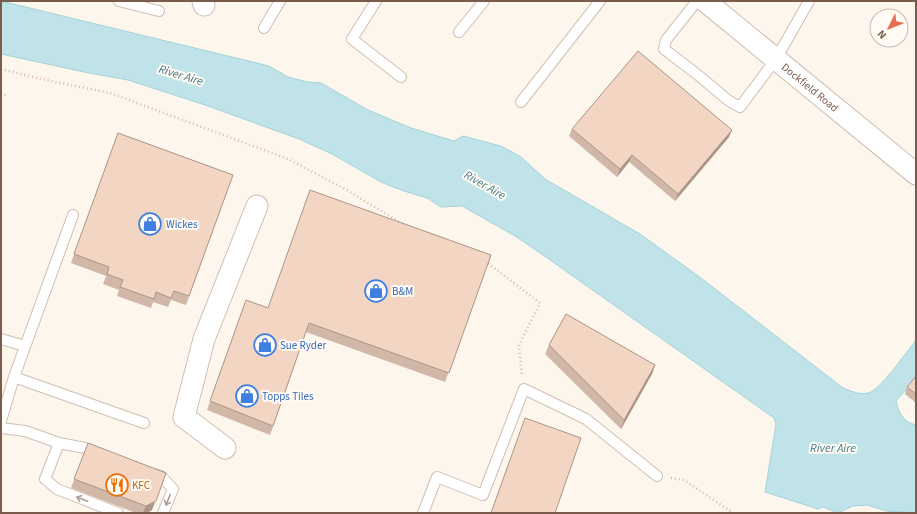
<svg xmlns="http://www.w3.org/2000/svg" width="917" height="514" font-family="'Source Sans 3',sans-serif">
	<style>
		.water { fill: #bfe3e8; stroke: #a5d3da }
		.lines { fill: none; stroke-linecap: round; stroke-linejoin: round }
		.lane-casing { stroke: #d1beb0; stroke-width: 12 }
		.street-casing { stroke: #d1beb0; stroke-width: 23 }
		.path { stroke: #d9b8a5; stroke-width: 2.5; stroke-dasharray: 1 3; stroke-linecap: butt }
		.lane { stroke: #fff; stroke-width: 10 }
		.street { stroke: #fff; stroke-width: 21 }
		.wall { fill: #d1b7a8 }
		.shaded-wall { fill: #aa9588 }
		.building { fill: #f3d5c3; stroke: #aa9588 }
		.oneway { stroke: #af9d94 }
		.labels { text-anchor: middle; stroke-width: 4; stroke-linejoin: round; paint-order: stroke }
		.street-label { font-size: 11px; fill: #7a5c4d; stroke: #fffaf3 }
		.shop-label { font-size: 11px; fill: #366cbe; stroke: #fffaf3; text-anchor: start }
		.food-label { font-size: 11px; fill: #c56008; stroke: #fffaf3; text-anchor: start }
		.water-label { font-size: 12px; font-style: italic; fill: #437c86; stroke: #fffaf3 }
	</style>
	<rect width="100%" height="100%" fill="#fdf6ec"/>
	<!-- water -->
	<path class="water" d="M1,1l268,65 19,11 20,5 13,1 47,27 43,18 43,13 9,-5 38,10 20,11 24,22 95,55 61,44 142,110c8,3 16,7 25,5 12,-2 39,-42 48,-53v38l-20,23c3,12 7,21 20,24v88l-30,-2 -19,-6 -14,1 -15,7 -15,-6 -5,2 -53,-17 11,-68 -2,-6 -231,-163 -28,-19 -53,-30 -21,1 -14,-9 -23,-7 -21,-8 -51,-29 -33,-15 -94,-34 -77,-25 -44,-8 -83,-18z"/>
	<g class="lines">
		<!-- lane casing -->
		<g class="lane-casing">
			<path id="lane" d="M119,1l40,10
				M376,1l-24,38 49,38
				M697,1l-31,39 -2,9 34,26 31,26 11,6 36,-48 33,-58
				M264,28l16,-27
				M459,32l25,-31
				M521,102l79,-101
				M1,339l24,7
				M14,377l130,46
				M1,421l13,-44 59,-162
				M1,428l24,3 34,12 -14,36 12,10 61,24
				M59,443l26,5 12,5
				M154,474l7,2 12,13 -10,24
				M423,513l14,-36 46,18 41,-106 62,30 71,57"/>
		</g>
		<!-- street casing -->
		<g class="street-casing">
			<g id="street">
				<path d="M203,1l1,4"/>
				<path id="s1" d="M705,1l211,173"/>
				<path d="M225,448l-41,-31 20,-78 53,-133"/>
			</g>
		</g>
		<!-- path -->
		<path class="path" d="M1,69l45,11 64,13 178,66 57,30 61,37
			M1,93l7,3
			M485,261l55,42 -21,42 3,31
			M671,478l13,2 49,33"/>
		<!-- lane -->
		<use href="#lane" class="lane"/>
		<!-- street -->
		<use href="#street" class="street"/>
	</g>
	<!-- wall -->
	<path class="wall" d="M572,129l157,8 -54,64 -46,-39 -12,15 -48,-41z
		M118,133l115,42 -47,130 -15,-5 -3,7 -15,-5 -2,6 -34,-12 2,-6 -16,-6 3,-8 -35,-13z
		M491,255l-46,127 -139,-50 -36,103 -63,-25 39,-110 22,8z
		M549,345l106,20 -3,9 -31,55 -76,-75z
		M916,376v27l-11,-9 2,-7z
		M88,443l64,67 -5,3h-11l-65,-25z"/>
	<!-- shaded-wall -->
	<path class="shaded-wall" d="M732,130l-3,7 -54,64 3,-7z
		M632,155l-3,7 -12,15 3,-8z
		M655,365l-3,9 -31,55 3,-9z
		M166,473l-14,37 -5,3h-4l3,-7z"/>
	<!-- building -->
	<path class="building" d="M638,51l94,79 -54,64 -46,-39 -12,14 -48,-40z
		M118,133l115,42 -44,121 -15,-5 -3,7 -15,-6 -2,7 -34,-12 3,-7 -16,-6 2,-7 -35,-13z
		M310,190l181,65 -42,118 -140,-50 -36,103 -63,-25 36,-101 22,8z
		M566,314l89,51 -31,55 -75,-75z
		M916,376v18l-9,-7z
		M525,418l56,20 -26,75h-64z
		M88,443l78,30 -10,28 -10,5 -72,-27z"/>
	<!-- one-way arrows -->
	<defs><path id="oneway-shaft" d="M-6 0H5M1.5-3L5.5 0L1.5 3" fill="none" stroke-width="1.6" stroke-linecap="round" stroke-linejoin="round"/></defs>
	<g class="oneway">
		<use href="#oneway-shaft" transform="translate(82 499) rotate(-159)"/>
		<use href="#oneway-shaft" transform="translate(168 500) rotate(112)"/>
	</g>
	<!-- icons -->
	<defs>
		<g id="shop-ring" transform="scale(1.15)"><circle r="9.5" fill="#fffaf3" stroke="#3f7fe0" stroke-width="1.5"/><path d="M-5-2.5h2.3a2.7 3.5 0 0 1 5.4 0H5L5.5 6h-11ZM-1.5-2.5h3a1.5 2.3 0 0 0-3 0Z" fill="#3f7fe0"/></g>
		<g id="restaurant-ring" transform="scale(1.15)"><circle r="9.5" fill="#fffaf3" stroke="#e8710a" stroke-width="1.5"/><path d="M-5-6h1v4h1v-4h1v4h1v-4h1v5L-1.5 .5V6h-2V.5L-5-1ZM5-6V6H3V1.5H1.5Q1.5-4 5-6Z" fill="#e8710a"/></g>
	</defs>
	<g fill-rule="evenodd">
		<use href="#shop-ring" x="150" y="224"/>
		<use href="#shop-ring" x="376" y="291"/>
		<use href="#shop-ring" x="265" y="345"/>
		<use href="#shop-ring" x="247" y="396"/>
		<use href="#restaurant-ring" x="117" y="485"/>
	</g>
	<g class="labels">
		<!-- street labels -->
		<g class="street-label">
			<text dy="4" stroke="none"><textPath href="#s1" startOffset="136">Dockfield Road</textPath></text>
		</g>
		<!-- shop labels -->
		<g class="shop-label">
			<text x="166" y="228">Wickes</text>
			<text x="392" y="295">B&amp;M</text>
			<text x="280" y="349">Sue Ryder</text>
			<text x="262" y="400">Topps Tiles</text>
		</g>
		<!-- food labels -->
		<g class="food-label">
			<text x="132" y="489">KFC</text>
		</g>
		<!-- water labels -->
		<g class="water-label">
			<text transform="translate(181 75) rotate(17)" y="4">River Aire</text>
			<text transform="translate(485 185) rotate(30)" y="4">River Aire</text>
			<text x="833" y="452">River Aire</text>
		</g>
	</g>
	<!-- border -->
	<rect width="917" height="514" fill="none" stroke="#7a5c4d" stroke-width="4"/>
	<!-- north arrow -->
	<g transform="translate(889 28) rotate(227)"><circle r="19" fill="#fffaf3" stroke="#cabbb1"/>
	<path d="M0-3L7 15L0 10L-7 15Z" fill="#e76f51"/>
	<text y="-6" font-size="11" font-weight="bold" text-anchor="middle" fill="#7a5c4d">N</text>
	</g>
</svg>
